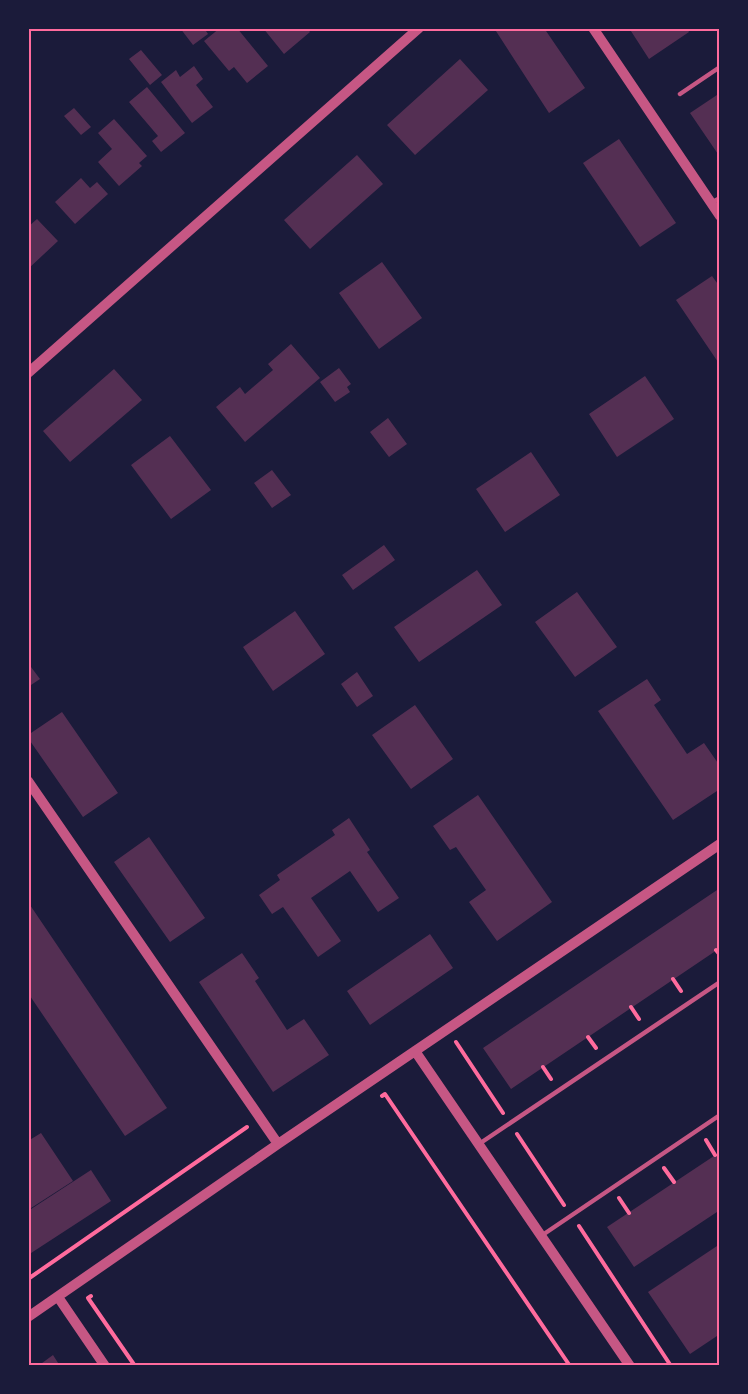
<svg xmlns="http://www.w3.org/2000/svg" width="748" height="1394" font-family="'Playfair Display',serif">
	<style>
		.building { fill: #542f53 }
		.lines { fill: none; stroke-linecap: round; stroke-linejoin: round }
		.path { stroke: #ff6b9d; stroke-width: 4 }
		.service { stroke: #c65784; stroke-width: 4.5 }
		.tertiary { stroke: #c65784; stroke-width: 10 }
		.neatline { fill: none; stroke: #ff6b9d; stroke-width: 2 }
	</style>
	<rect width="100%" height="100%" fill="#1b1b3a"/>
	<!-- building -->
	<path class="building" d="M180,28h24l4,6 -15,11z
		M220,28h17l31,38 -21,17 -13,-16 -5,4 -25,-30z
		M263,28h44l3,4 -26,22z
		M494,28h50l41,60 -36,25z
		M629,28h58l2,4 -40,27z
		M141,50l21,25 -12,10 -21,-26z
		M460,59l28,31 -73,65 -28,-30z
		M194,66l9,13 -7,6 17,22 -21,16 -31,-41 15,-12 4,7z
		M147,87l38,46 -24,19 -9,-11 6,-5 -29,-34z
		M720,93v64l-30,-44z
		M74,108l17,19 -10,8 -17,-19z
		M114,119l33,37 -8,7 3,3 -23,20 -21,-24 14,-13 -14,-16z
		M619,139l57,84 -36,24 -57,-84z
		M357,155l26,29 -73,65 -26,-29z
		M81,178l9,10 7,-6 11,12 -33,30 -20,-22z
		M37,219l21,22 -30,28v-42z
		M382,262l40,56 -43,31 -40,-56z
		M712,276l8,11v78l-44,-65z
		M291,344l29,34 -75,64 -29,-35 24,-20 5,7 28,-24 -5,-6z
		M339,368l12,16 -4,3 3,5 -15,10 -15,-20z
		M114,369l28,31 -72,62 -27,-31z
		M645,376l29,43 -57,38 -28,-43z
		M388,418l19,26 -18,13 -19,-25z
		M170,436l41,54 -40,29 -40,-54z
		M531,452l29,43 -55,37 -29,-43z
		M272,470l19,25 -19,13 -18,-25z
		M384,545l11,15 -42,30 -11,-15z
		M477,570l25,35 -83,57 -25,-35z
		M577,592l40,55 -42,30 -40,-55z
		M295,611l30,43 -52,37 -30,-44z
		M28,663l12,16 -12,8z
		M357,672l16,24 -16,11 -16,-23z
		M647,679l14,21 -7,5 33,49 17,-11 16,23v23l-47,31 -75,-109z
		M415,705l38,54 -42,30 -39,-54z
		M62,712l56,81 -35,24 -55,-79v-3z
		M478,795l74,107 -55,39 -28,-39 17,-12 -30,-43 -6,3 -17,-24z
		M349,818l21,32 -3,2 32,46 -21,14 -28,-41 -39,27 30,43 -23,16 -35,-50 -11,7 -13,-19 21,-15 -3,-5 58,-40 -3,-5z
		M149,837l56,81 -35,24 -56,-80z
		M720,888v60l-209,141 -28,-41z
		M28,902l139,206 -42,28 -97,-143z
		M430,934l23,34 -83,57 -23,-34z
		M242,953l17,25 -4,3 32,49 17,-11 25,36 -56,37 -74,-110z
		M41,1133l32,48 -45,29v-69z
		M720,1152v58l-86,57 -27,-40z
		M91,1170l20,31 -83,54v-44z
		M720,1244v90l-30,20 -42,-62z
		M53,1355l7,11h-22z"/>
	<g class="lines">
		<!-- path -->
		<path class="path" d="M716,950l4,5
			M673,979l8,12
			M631,1007l8,12
			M588,1037l8,11
			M456,1042l47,71
			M543,1067l8,12
			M382,1096l3,-2 185,272
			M517,1134l47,71
			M706,1140l9,15
			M664,1168l10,14
			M619,1198l10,15
			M579,1226l92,140
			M28,1279l219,-152
			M91,1296l-3,2 47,68"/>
		<!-- service -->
		<path class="service" d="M719,28l1,1
			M680,94l40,-27
			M711,203l9,-5
			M479,1144l241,-162
			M541,1236l179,-121"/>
		<!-- tertiary -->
		<path class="tertiary" d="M593,28l127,188
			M28,373l391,-345
			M28,781l250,363
			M415,1051l215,315
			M58,1297l47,69
			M28,1317l250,-173 442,-300"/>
	</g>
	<!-- border -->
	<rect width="748" height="1394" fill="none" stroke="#1b1b3a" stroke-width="60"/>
	<rect x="30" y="30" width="688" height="1334" class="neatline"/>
</svg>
